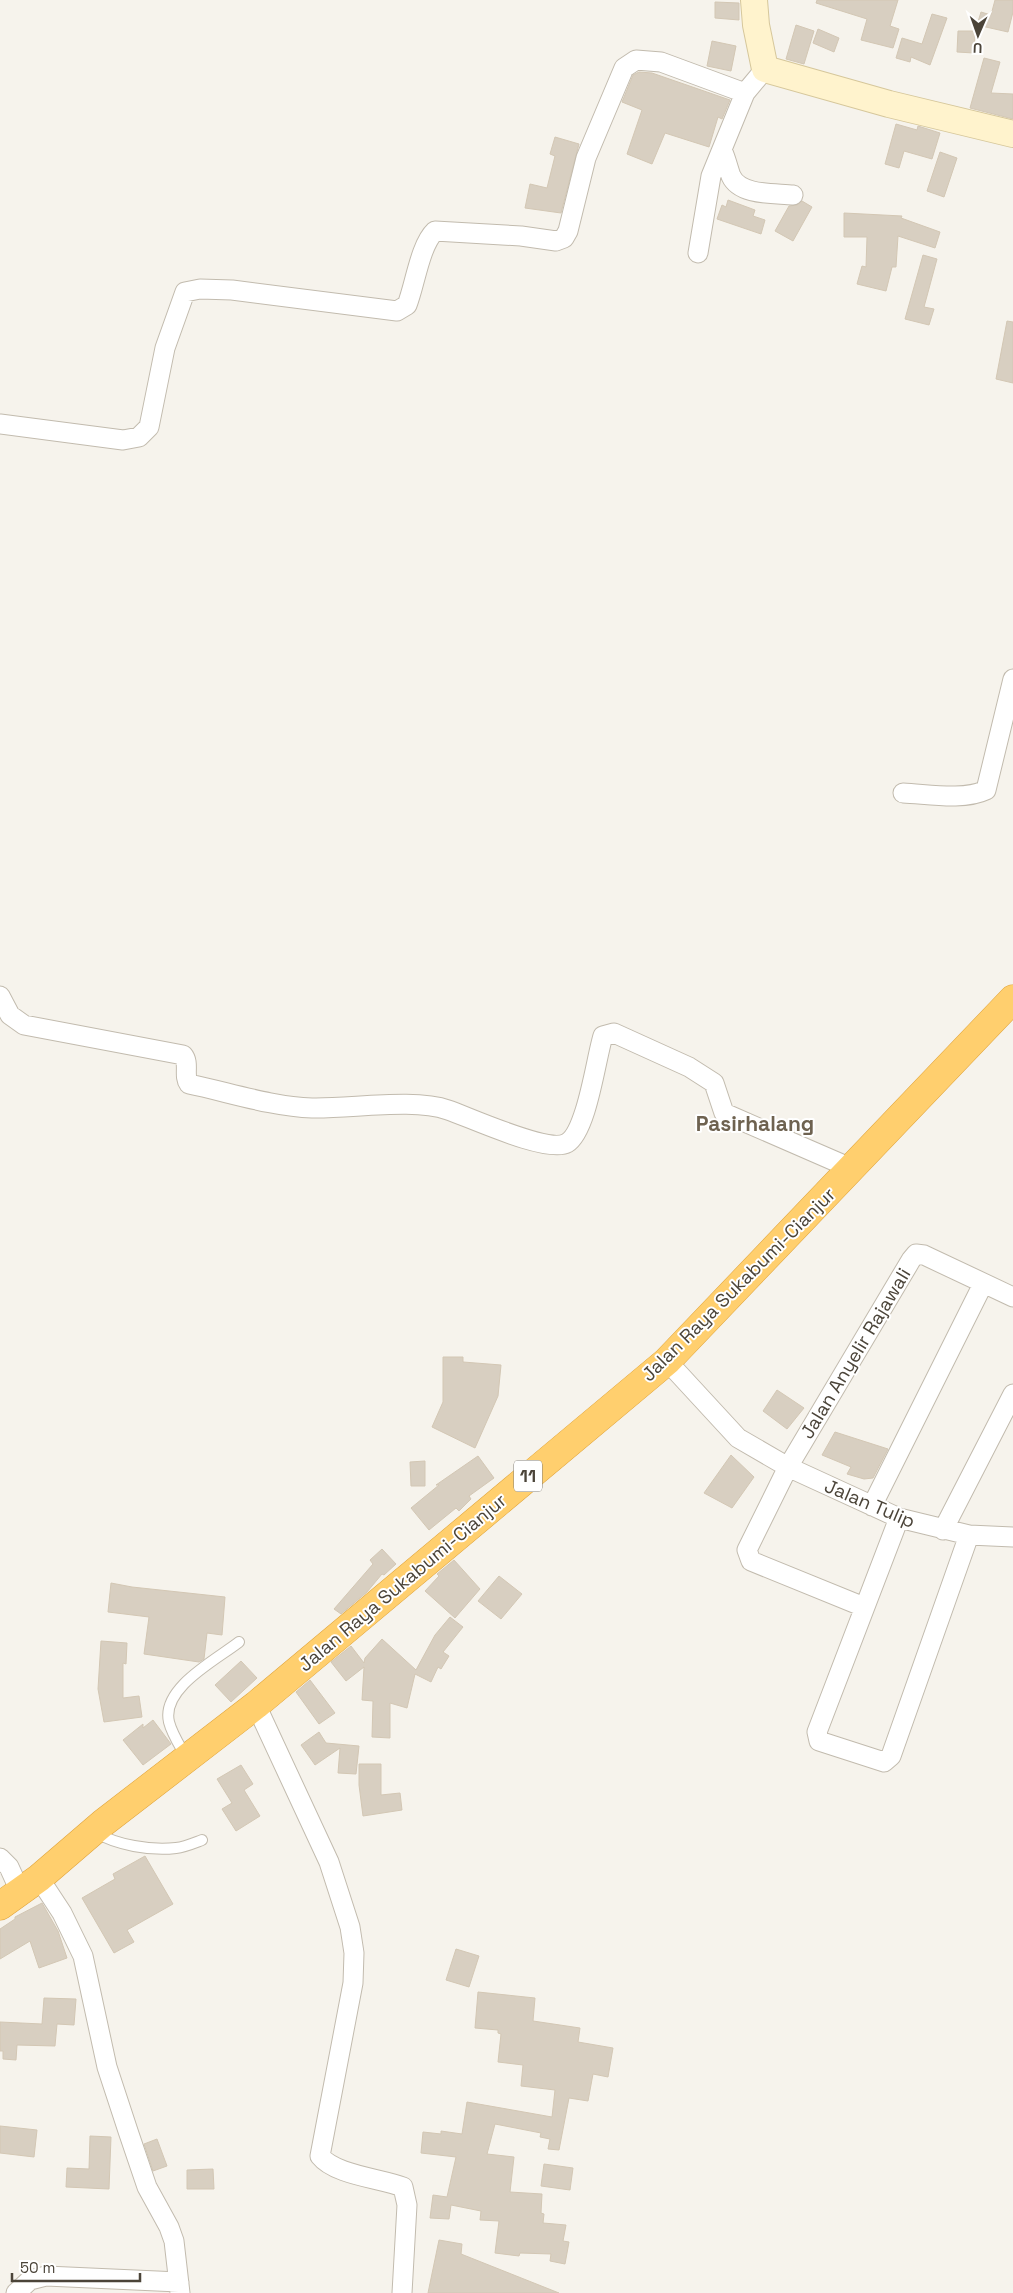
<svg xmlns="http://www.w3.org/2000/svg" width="1013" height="2293" font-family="'Space Grotesk',sans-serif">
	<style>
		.building { fill: #d8cfc1; stroke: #d3c7b4 }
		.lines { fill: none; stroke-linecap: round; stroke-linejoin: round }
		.lane-casing { stroke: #c2bbae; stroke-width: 12 }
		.street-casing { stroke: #c2bbae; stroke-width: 21 }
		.secondary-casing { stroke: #d6c79b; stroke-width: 28 }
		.highway-casing { stroke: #e0a43c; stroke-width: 29 }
		.lane { stroke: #fff; stroke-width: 10 }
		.street { stroke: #fff; stroke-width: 19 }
		.secondary { stroke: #fff3cd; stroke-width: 26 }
		.highway { stroke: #ffcf6e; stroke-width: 28 }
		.labels { text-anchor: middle; stroke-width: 4; stroke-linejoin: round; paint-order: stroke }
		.shield { fill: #fff; stroke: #817c74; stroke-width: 1 }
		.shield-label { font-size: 18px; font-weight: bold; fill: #4b4439 }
		.street-label { font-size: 19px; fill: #4b4439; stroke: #fff }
		.quarter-label { font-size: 21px; font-weight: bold; fill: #6e6250; stroke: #fff }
	</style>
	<rect width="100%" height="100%" fill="#f6f3ec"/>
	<!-- building -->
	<path class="building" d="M817,0h81l-8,26 9,3 -6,19 -32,-8 6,-21 -51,-16z
		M995,0h18v12l-5,20 -31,-7 4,-13 10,3z
		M715,2l24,1v17l-24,-2z
		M932,14l15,4 -17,47 -19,-8 -1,5 -14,-4 6,-20 20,6z
		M796,25l18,6 -10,33 -18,-5z
		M818,29l21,9 -5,14 -21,-9z
		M958,31h17l-1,22 -17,-1z
		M712,41l24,5 -5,25 -24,-5z
		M984,58l16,4 -9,31 22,1v25l-43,-11z
		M639,72l13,1 78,27 -8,19 -4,-2 -9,30 -44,-14 -13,31 -25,-10 15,-44 -20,-8 11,-27z
		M896,124l21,6 1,-4 22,7 -8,26 -28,-8 -5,17 -14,-4z
		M555,137l24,7 -18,69 -36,-5 5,-24 17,4 8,-32 -5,-2z
		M940,152l17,6 -13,39 -17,-6z
		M728,200l27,10 -2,6 12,4 -4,14 -44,-15 5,-14 4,2z
		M802,201l10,6 -19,34 -18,-10 14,-25 8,-1z
		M844,213l58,3 -1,2 39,14 -5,16 -37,-12 -2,31h-4l-6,24 -29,-7 5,-18 4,1 1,-30h-23z
		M923,255l14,4 -13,48 10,2 -5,16 -24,-6z
		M1007,321l6,1v61l-17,-4z
		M443,1357h20v5l38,3 -3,31 -23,52 -43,-21 11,-25z
		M777,1390l27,18 -17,21 -24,-18z
		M835,1432l53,17 -15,29 -9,1 -17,-5 4,-7 -29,-12z
		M731,1455l23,22 -22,31 -28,-15z
		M478,1456l16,22 -25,18 2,3 -12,12 -3,-3 -27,22 -18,-22 28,-23h-3z
		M425,1461v25h-14l-1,-24z
		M382,1549l14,15 -12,11 -2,-1 -15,18 -26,22 -7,-5 39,-45 -3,-4z
		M454,1560l26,29 -25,29 -30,-27 14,-15 -2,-2z
		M499,1576l23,18 -21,25 -23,-18z
		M111,1583l21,4 93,10 -3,38 -15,-2 -3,26 -5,3 -55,-8 5,-37 -41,-5z
		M450,1617l13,10 -20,25 6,4 -8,13 -3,-2 -7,15 -16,-8 -8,34 -17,-5v35l-18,-1 1,-36 -11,-1 2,-33 -18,14 -15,-19 20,-16 13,17 1,-5 17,-19 34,31 19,-35z
		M101,1641l26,2 -1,21 -3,-1v35l16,-2 3,21 -38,5 -6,-33z
		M241,1661l16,17 -26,24 -16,-17z
		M310,1680l25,33 -16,11 -23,-32z
		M153,1720l18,24 -28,21 -20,-25 20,-16v4z
		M319,1732l7,11 33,3 -3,28 -18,-1 2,-25 -25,17 -14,-20z
		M359,1764h22v31l19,-2 2,17 -39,6 -4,-31z
		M241,1765l12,19 -9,6 16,26 -24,15 -14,-22 10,-6 -15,-24z
		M145,1856l28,48 -46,26 7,12 -20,11 -32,-55 33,-19 -2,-5z
		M42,1903l16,28 9,27 -28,10 -9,-27 -30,18v-30l15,-10v-2z
		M456,1949l23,7 -10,31 -23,-7z
		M478,1992l57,6 -2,23 47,7 -2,14 35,6 -5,29 -15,-3 -5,27 -19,-3 -10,52 -11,-1 2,-10 -10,-2 1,-4 -46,-9 -8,30 27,3 -4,35 32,2 -1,19 3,1 -1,9 23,2 -3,16 6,1 -4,22 -15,-3 1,-7 -31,-1 -1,3 -24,-3 4,-32 -19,-1 1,-9 -30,-6 -2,14 -19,-1 3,-23 14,2 9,-40 -35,-4 2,-21 18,2v-3l21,3 5,-32 85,15 3,-27 -34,-4 2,-21 -25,-3 3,-28 -3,-1v-3l-23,-2z
		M44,1998l32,1 -2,26 -17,-1 -2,22 -38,-1 -1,15 -13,-1v-8h-3v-29l42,2z
		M0,2126l37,4 -3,27 -34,-4z
		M90,2136l21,1 -2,52 -43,-2 1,-19 22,1z
		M157,2139l10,27 -14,5 -9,-27z
		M544,2164l29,4 -3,22 -29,-4z
		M213,2169l1,20h-27v-19z
		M439,2240l23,4 -1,10 98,39h-131z"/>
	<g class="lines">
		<!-- lane casing -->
		<g class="lane-casing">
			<path id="lane" d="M186,1757c-6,-11 -14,-23 -17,-35 -8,-34 47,-62 70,-80
				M95,1832c21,13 56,19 81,16 9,-1 18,-5 26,-8"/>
		</g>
		<!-- street casing -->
		<g class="street-casing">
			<path id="street" d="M722,150c4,8 6,18 9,26 9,20 44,17 62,19
				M698,253l13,-77 34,-83
				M0,424l123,16 16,-3 10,-10 16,-79 20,-56 15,-3 32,1 165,21 10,-6c8,-20 13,-60 28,-74l86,5 35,5 8,-3 4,-7 18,-73 38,-90 12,-8 25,2 84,31 20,-24
				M903,793c25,1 60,8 83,-3l27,-111
				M0,996l10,19 14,10 159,30c7,8 0,21 6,29 39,8 84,23 123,24 39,1 102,-10 136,2 21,7 100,44 119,33 20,-12 29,-85 36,-107l11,-3 75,34 25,16 10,30 129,56
				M667,1361l71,77 50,29 111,51 70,17 44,2
				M872,1506l111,-222
				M899,1518l-82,214 2,9 65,21 7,-6 78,-221
				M943,1530l70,-136
				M864,1607l-113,-46 -4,-11 41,-83 123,-207 5,-6 8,1 89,42
				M256,1705l73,157 21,65 4,26 -1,30 -33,173c15,19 59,22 83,31l4,18 -5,88
				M0,1858l9,9 11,24
				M39,1878l23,35 21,43 24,111 21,64 19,56 22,40 5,14 6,52
				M16,2293l14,-13 16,-4 133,6"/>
		</g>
		<!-- secondary casing -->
		<g class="secondary-casing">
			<path id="secondary" d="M754,0l2,25 9,44 124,35 124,30"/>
		</g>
		<!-- highway casing -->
		<g class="highway-casing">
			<path id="highway" d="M0,1906l39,-28 64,-55 153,-118 411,-344 346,-362"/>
		</g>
		<!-- lane -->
		<use href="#lane" class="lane"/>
		<!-- street -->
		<use href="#street" class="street"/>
		<!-- secondary -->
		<use href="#secondary" class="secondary"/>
		<!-- highway -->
		<use href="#highway" class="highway"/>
	</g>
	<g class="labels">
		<!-- shield labels -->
		<rect class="shield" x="514" y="1460.5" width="28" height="31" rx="4"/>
		<g class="shield-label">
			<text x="528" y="1482">11</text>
		</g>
		<!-- street labels -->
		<g class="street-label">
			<text transform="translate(738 1284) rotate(-45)" y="7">Jalan Raya Sukabumi-Cianjur</text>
			<text transform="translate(855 1353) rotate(-59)" y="7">Jalan Anyelir Rajawali</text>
			<text transform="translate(870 1503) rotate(23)" y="7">Jalan Tulip</text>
			<text transform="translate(402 1582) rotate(-40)" y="7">Jalan Raya Sukabumi-Cianjur</text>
		</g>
		<!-- quarter labels -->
		<g class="quarter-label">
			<text x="755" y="1131">Pasirhalang</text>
		</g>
	</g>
	<!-- north arrow -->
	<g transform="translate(978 35) rotate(182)" stroke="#ffffff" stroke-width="4" paint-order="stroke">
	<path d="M0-4L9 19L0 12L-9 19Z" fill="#4b4439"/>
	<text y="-8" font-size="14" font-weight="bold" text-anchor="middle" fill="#4b4439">U</text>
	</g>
	<!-- scale -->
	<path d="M12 2273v8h128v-8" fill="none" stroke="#4b4439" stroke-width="2.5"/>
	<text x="20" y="2273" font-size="15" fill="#4b4439" stroke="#ffffff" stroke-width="4" paint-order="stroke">50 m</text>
</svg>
